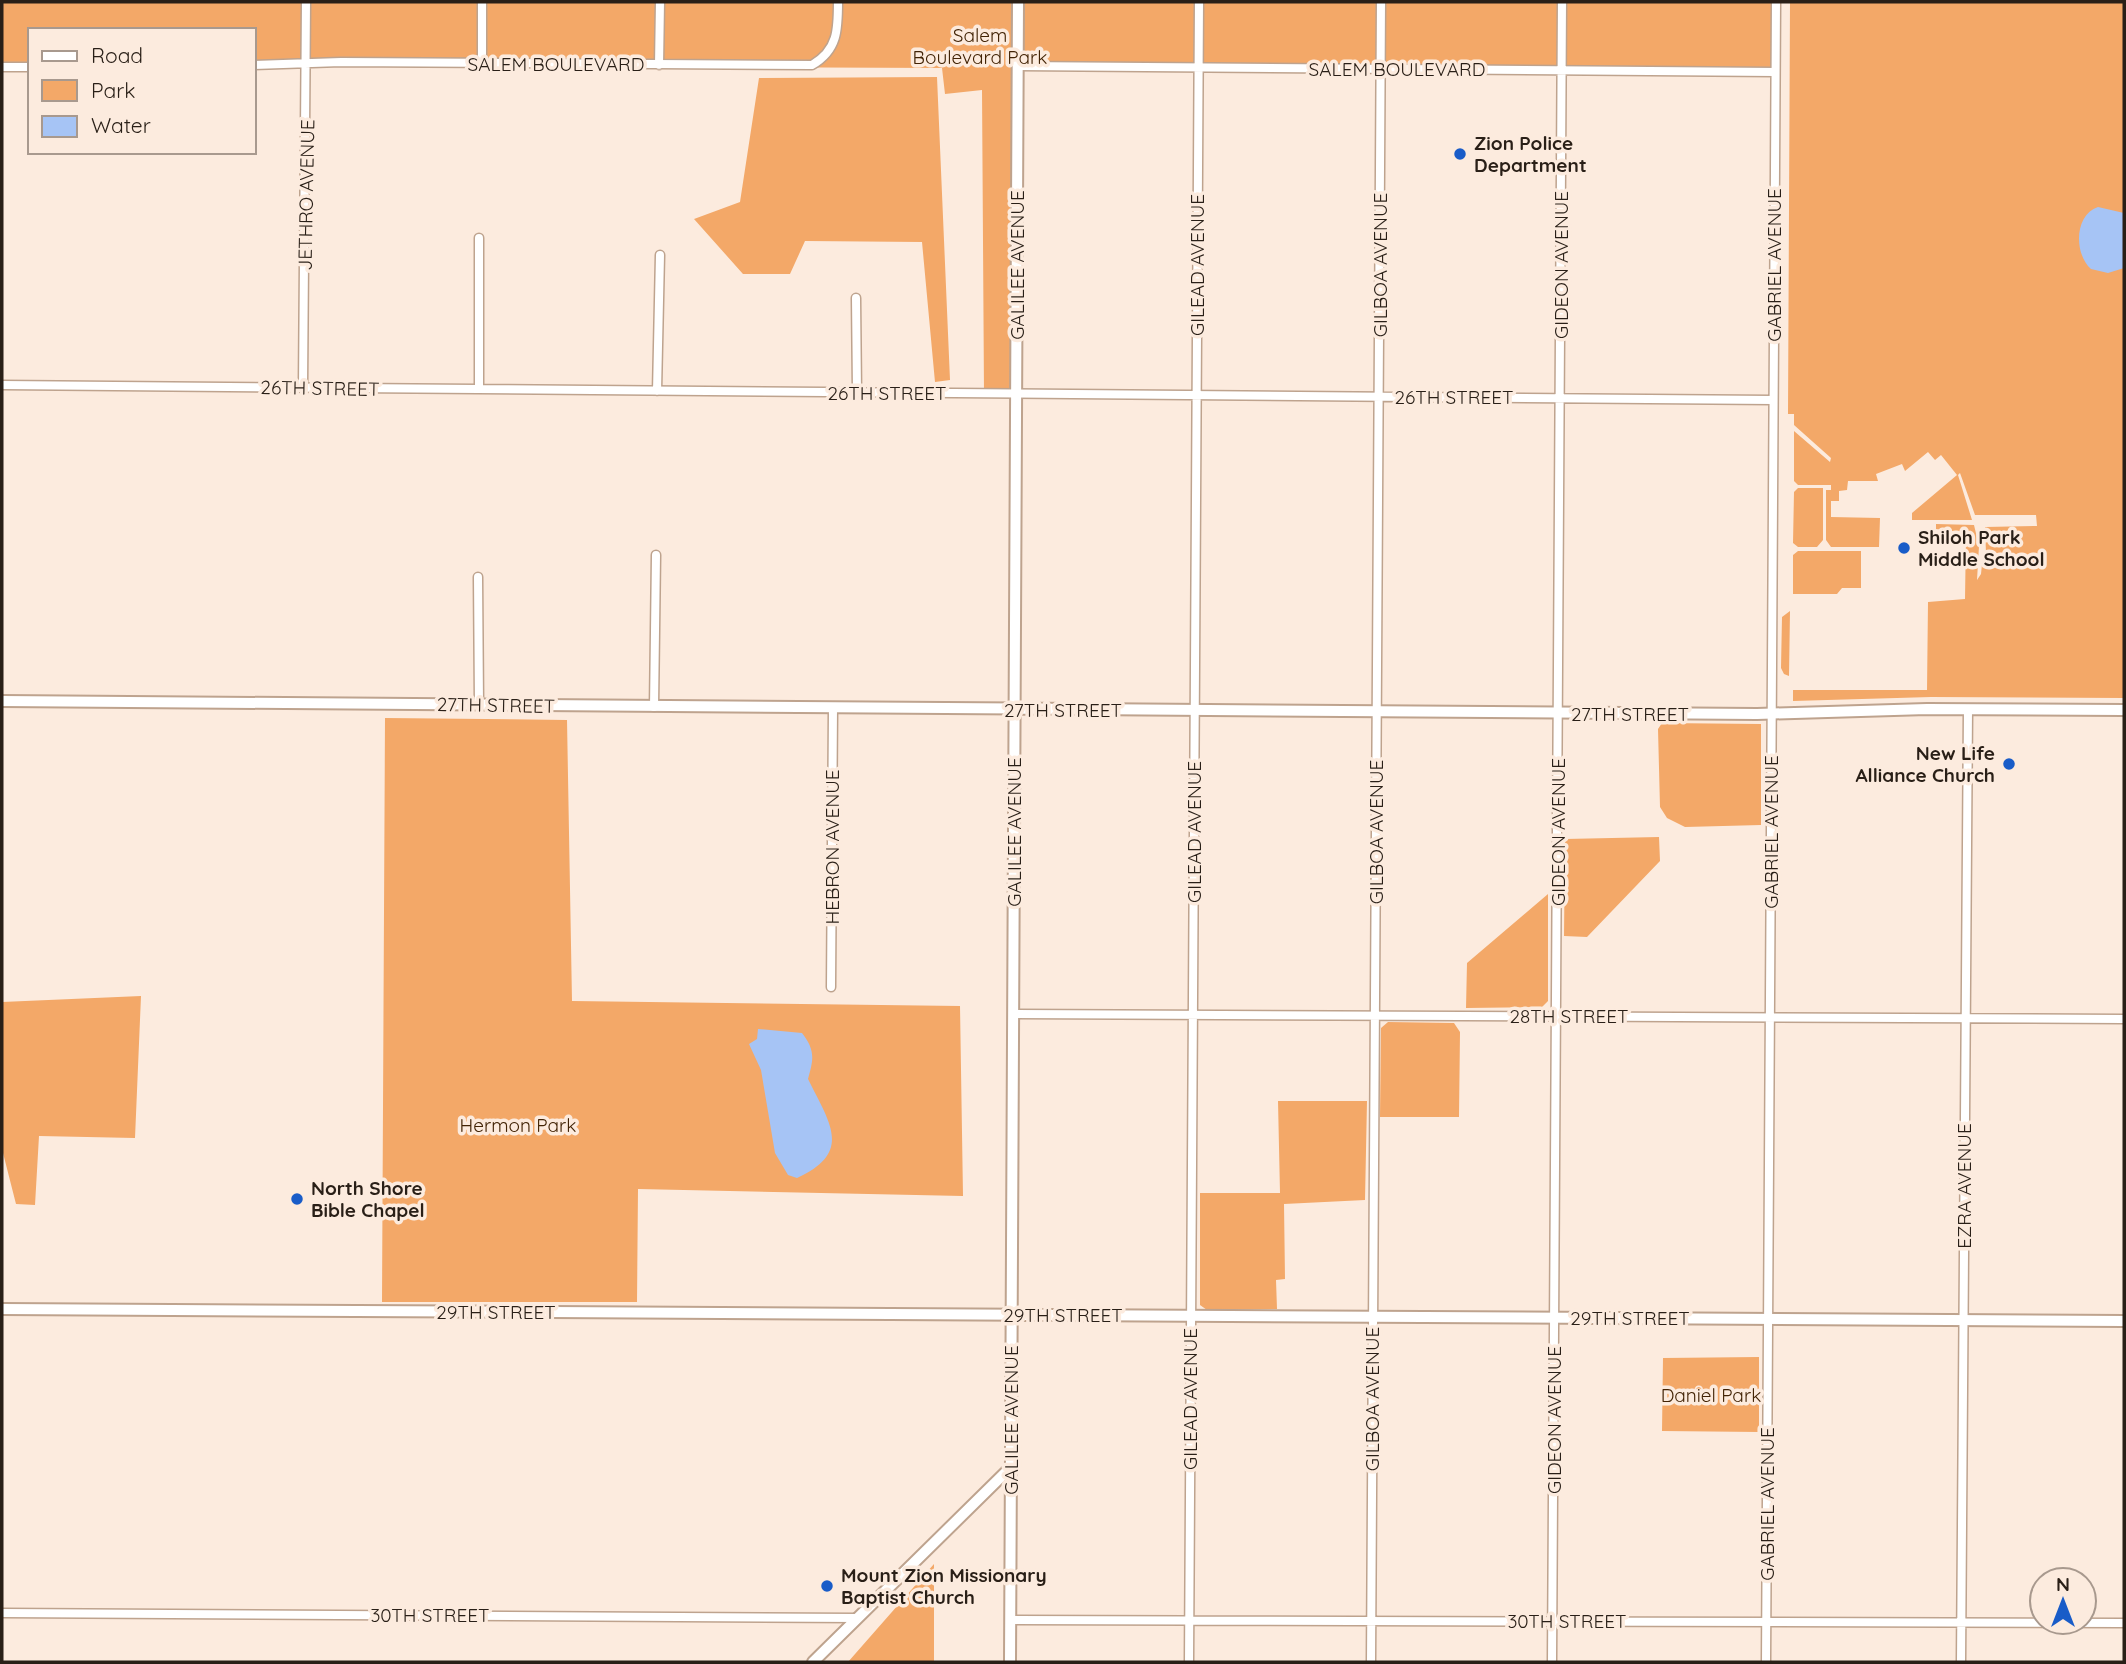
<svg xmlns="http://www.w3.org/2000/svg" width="2126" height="1664" font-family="Quicksand,sans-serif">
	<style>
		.green { fill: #f3a868 }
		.water { fill: #a6c4f5 }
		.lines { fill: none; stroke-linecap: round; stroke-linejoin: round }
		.minor-casing { stroke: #bea38e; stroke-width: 11 }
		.tertiary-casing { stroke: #bea38e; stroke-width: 14 }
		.minor { stroke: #fff; stroke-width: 8 }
		.tertiary { stroke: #fff; stroke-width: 10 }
		.poi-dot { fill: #195cc8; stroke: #fcebde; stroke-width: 2.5 }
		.labels { text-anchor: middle; stroke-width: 7; stroke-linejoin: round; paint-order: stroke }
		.park-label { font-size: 19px; fill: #422305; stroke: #fcebde }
		.street-label { font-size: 19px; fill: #291f17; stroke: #fcebde }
		.poi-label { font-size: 19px; font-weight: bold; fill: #291f17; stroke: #fcebde; text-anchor: start }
	</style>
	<rect width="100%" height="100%" fill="#fcebde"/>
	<!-- green -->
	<path class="green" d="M2,2h1774l-1,70 -757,-6 -2,328 -32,-1 -2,-303 -37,4 -3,-26 -688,-3v-35h-224v37h-28z
		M1790,2h334v696l-193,-1 -138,4v-11h134l1,-88 37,-3 1,-66 -30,-4v-5l38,1 5,21 -2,34 4,-6 2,-20 3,-1 -1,-26 52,-1 -1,-11h-61l-15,-42 -2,2 14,45h-60v-7l45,-38 -16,-20 -6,5 -7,-8 -23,19 -3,-7 -26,10 2,7h-30l-1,9 -8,1v10h-8v16l49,1 -1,29h-48l-5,-7v-50h5v-5h-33l-4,-4v-50l36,31 1,-4 -37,-33v-11h-6z
		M937,77l13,303 -15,2 -13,-140 -117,-1 -15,33h-47l-49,-55 46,-17 19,-124z
		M1798,488h25v52l-6,7h-19l-5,-4 1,-51z
		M1798,551h63v37h-19l-5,6h-44v-39z
		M1790,611l-1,65 -5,-2 -3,-6 1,-51z
		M385,718l182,2 5,281 388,5 3,190 -325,-7 -1,113h-255z
		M1662,723l99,1v101l-76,2 -18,-9 -7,-11 -2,-78z
		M1659,837l1,24 -73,76 -23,-1 1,-97z
		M1548,894v107l-6,6 -76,1 1,-45z
		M141,996l-6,142 -96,-2 -4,69 -19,-1 -14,-55v-147z
		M1388,1022l66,1 6,9 -1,85h-79l1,-89z
		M1278,1101h89l-2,99 -81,4 1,75 -9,1 1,29 -70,1 -7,-5v-112h80z
		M1759,1357v75l-97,-1 1,-73z
		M934,1564v98h-86z"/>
	<!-- water -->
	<path class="water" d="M2098,207l26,6v55l-16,5 -17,-4c-17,-15 -17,-54 7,-62z
		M758,1029l44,4c13,17 12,25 6,46 21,43 46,73 -11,99l-9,-3 -13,-22 -14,-83 -12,-26 8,-5z"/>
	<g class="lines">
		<!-- minor casing -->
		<g class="minor-casing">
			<path id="minor" d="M482,63v-61
				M254,65l87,-3 471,3c26,-15 26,-36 26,-63
				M659,65l1,-63
				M1018,66l757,6
				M2,67h28
				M856,298l1,94
				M2,385l1771,15
				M303,388l3,-386
				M479,389v-151
				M657,391l3,-136
				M478,577l1,128
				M654,707l2,-152
				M831,987l2,-279
				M1013,1014l1111,5
				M2,1613l856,5
				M1010,1620l1114,3
				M1189,1662l10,-1660
				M1371,1662l10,-1660
				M1552,1662l10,-1660
				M1766,1662l10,-1660
				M1961,1662l7,-953"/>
		</g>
		<!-- tertiary casing -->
		<g class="tertiary-casing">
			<path id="tertiary" d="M2,701l1755,13 170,-5 197,1
				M2,1309l2122,12
				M813,1662l198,-195
				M1010,1662l8,-1660"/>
		</g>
		<!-- minor -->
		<use href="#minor" class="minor"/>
		<!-- tertiary -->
		<use href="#tertiary" class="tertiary"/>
	</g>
	<!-- markers -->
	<g class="poi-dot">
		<circle cx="1460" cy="154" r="7"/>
		<circle cx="1904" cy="548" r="7"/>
		<circle cx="2009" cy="764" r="7"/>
		<circle cx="297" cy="1199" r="7"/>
		<circle cx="827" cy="1586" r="7"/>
	</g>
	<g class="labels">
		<!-- park labels -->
		<g class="park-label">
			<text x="980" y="42">Salem<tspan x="980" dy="22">Boulevard Park</tspan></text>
			<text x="518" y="1132">Hermon Park</text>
			<text x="1711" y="1402">Daniel Park</text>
		</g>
		<!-- street labels -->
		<g class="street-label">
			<text x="556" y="71">SALEM BOULEVARD</text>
			<text x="1397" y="76">SALEM BOULEVARD</text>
			<text transform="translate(306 195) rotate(-89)" y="7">JETHRO AVENUE</text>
			<text transform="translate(1017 265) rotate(-90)" y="7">GALILEE AVENUE</text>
			<text transform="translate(1197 265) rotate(-90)" y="7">GILEAD AVENUE</text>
			<text transform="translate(1380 265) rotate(-90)" y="7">GILBOA AVENUE</text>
			<text transform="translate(1561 265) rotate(-90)" y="7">GIDEON AVENUE</text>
			<text transform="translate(1774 265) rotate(-90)" y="7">GABRIEL AVENUE</text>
			<text transform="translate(320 388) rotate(1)" y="7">26TH STREET</text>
			<text x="887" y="400">26TH STREET</text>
			<text x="1454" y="404">26TH STREET</text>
			<text transform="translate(496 705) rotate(1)" y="7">27TH STREET</text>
			<text x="1063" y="717">27TH STREET</text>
			<text x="1630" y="721">27TH STREET</text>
			<text transform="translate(1014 832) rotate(-90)" y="7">GALILEE AVENUE</text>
			<text transform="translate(1194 832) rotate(-90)" y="7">GILEAD AVENUE</text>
			<text transform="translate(1376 832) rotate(-90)" y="7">GILBOA AVENUE</text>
			<text transform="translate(1558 832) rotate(-90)" y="7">GIDEON AVENUE</text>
			<text transform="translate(1771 832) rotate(-90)" y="7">GABRIEL AVENUE</text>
			<text transform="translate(832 847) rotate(-90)" y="7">HEBRON AVENUE</text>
			<text x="1569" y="1023">28TH STREET</text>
			<text transform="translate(1964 1186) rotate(-90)" y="7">EZRA AVENUE</text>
			<text x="496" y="1319">29TH STREET</text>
			<text x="1063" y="1322">29TH STREET</text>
			<text x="1630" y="1325">29TH STREET</text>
			<text transform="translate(1190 1399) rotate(-90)" y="7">GILEAD AVENUE</text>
			<text transform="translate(1372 1399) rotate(-90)" y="7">GILBOA AVENUE</text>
			<text transform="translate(1011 1420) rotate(-90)" y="7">GALILEE AVENUE</text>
			<text transform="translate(1554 1420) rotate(-90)" y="7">GIDEON AVENUE</text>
			<text transform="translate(1767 1504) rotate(-90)" y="7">GABRIEL AVENUE</text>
			<text x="430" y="1622">30TH STREET</text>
			<text x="1567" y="1628">30TH STREET</text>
		</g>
		<!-- poi labels -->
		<g class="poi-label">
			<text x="1474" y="150">Zion Police<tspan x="1474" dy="22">Department</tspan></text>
			<text x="1918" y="544">Shiloh Park<tspan x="1918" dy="22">Middle School</tspan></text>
			<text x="1995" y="760" text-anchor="end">New Life<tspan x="1995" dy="22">Alliance Church</tspan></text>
			<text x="311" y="1195">North Shore<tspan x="311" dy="22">Bible Chapel</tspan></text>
			<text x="841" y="1582">Mount Zion Missionary<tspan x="841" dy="22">Baptist Church</tspan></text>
		</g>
	</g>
	<!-- border -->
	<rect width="2126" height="1664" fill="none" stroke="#291f17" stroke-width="7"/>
	<!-- legend -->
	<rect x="28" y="28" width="228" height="126" fill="#fcebde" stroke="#a8998e" stroke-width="2"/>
	<rect x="42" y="51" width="35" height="10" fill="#ffffff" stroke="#a8998e" stroke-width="2"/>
	<text x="91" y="63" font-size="21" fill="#291f17">Road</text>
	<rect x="42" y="80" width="35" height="21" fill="#f3a868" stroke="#a8998e" stroke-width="2"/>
	<text x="91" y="98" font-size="21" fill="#291f17">Park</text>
	<rect x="42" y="116" width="35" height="21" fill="#a6c4f5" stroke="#a8998e" stroke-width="2"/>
	<text x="91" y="133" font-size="21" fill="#291f17">Water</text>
	<!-- north arrow -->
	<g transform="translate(2063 1601)"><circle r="33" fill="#fcebde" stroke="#a8998e" stroke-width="2"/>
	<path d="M0-5L12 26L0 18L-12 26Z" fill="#195cc8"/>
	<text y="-10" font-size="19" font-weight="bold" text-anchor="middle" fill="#291f17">N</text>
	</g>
</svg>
